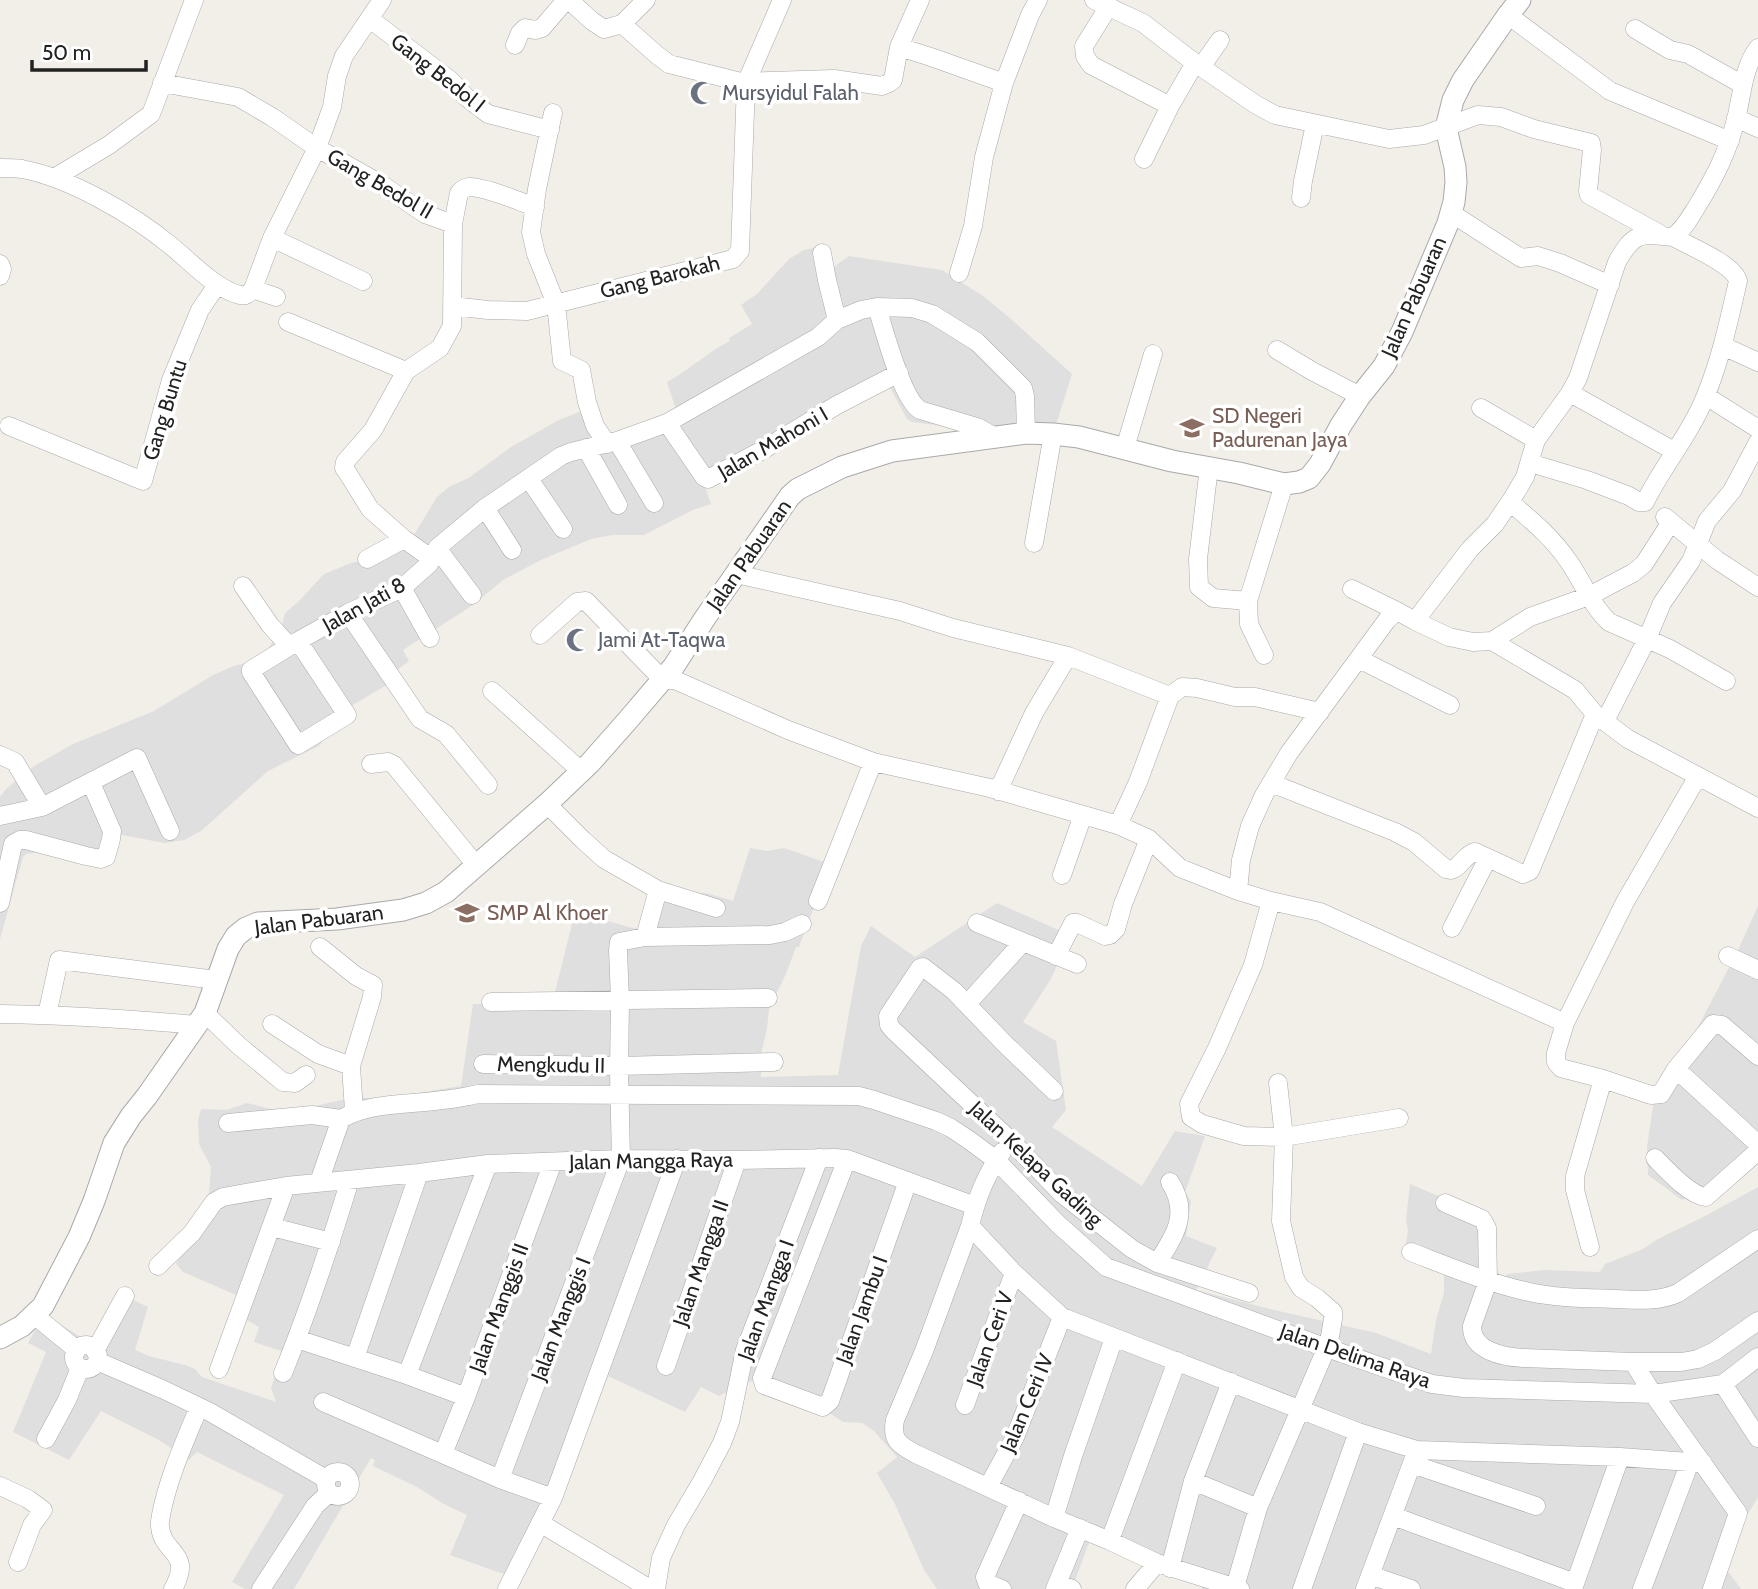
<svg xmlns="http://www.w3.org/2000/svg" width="1758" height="1589" font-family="Cabin,sans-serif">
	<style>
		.residential { fill: #e0dfdf }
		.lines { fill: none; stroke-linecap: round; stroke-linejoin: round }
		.minor-casing { stroke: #a9a9a9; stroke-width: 19 }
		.tertiary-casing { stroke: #a9a9a9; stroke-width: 23 }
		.minor { stroke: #fff; stroke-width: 18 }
		.tertiary { stroke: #fff; stroke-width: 21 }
		.labels { text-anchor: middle; stroke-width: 7; stroke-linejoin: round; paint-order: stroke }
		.street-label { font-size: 21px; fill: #222; stroke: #fff }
		.worship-label { font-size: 21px; fill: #5b616d; stroke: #fff; text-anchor: start }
		.education-label { font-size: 21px; fill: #785e54; stroke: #fff; text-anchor: start }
	</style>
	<rect width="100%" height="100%" fill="#f2efe9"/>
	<!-- residential -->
	<path class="residential" d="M825,246l6,23 18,-13 93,14 41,26 28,23 61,55 -17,54 -72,3 -71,-9 -5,-3 -20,-37 -183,102 7,20 -18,6 -49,25h-32l-21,4 -50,21 -38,20 -30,25 -70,45 6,11 -17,13 -7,12 -39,23 -7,12 -20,25 -51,25 -67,60 -17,9 -20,3 -47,-9 -7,24 -71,-6 -13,2 -3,3 -23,82v-142l6,-8 28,-23 39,-22 81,-33 59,-36 21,-9 23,-6 9,-8 15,-23 4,-16 13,-11 26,-28 27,-11 22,-5 39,-20 25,-41 12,-10 21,-10 41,-30 48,-27 25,-10 17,30 78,-21 -12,-37 12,-7 38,-27 13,-7 -1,-3 23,-14 -11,-19 16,-11 32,-35 15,-9z
		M750,848l17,3 17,-3 46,16 -31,83h-3l-10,27 -17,35 -2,20 -5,21 -1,27 77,-2 23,-129 10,-20 44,31 82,-54 73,32 -19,44 -28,43 33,19 10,69 -14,17 90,59 33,-55 30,5 -20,56 6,9 -5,35 31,12 -21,42 74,19 106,24 55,21 5,-34 8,-27v-21l-40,-13 4,-29 -2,-10 4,-36 54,23 30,17v50l9,3 5,-3 36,-4 56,2 5,-8 38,-15 13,-9 51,-25 51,-28v311l-12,18 -22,50 17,23h-539v-3l-112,-46 -18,49h-135l-13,-19 -29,-66 -18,-31 20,-16 -24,-27 -11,-7 -19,-1 -18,-12 -69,-31 -37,17 -18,-9 -16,25 -77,-36 -37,97 -53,106 -68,-24 17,-40 -25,-12 -25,-16 -44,-21 2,-6 -4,-2 -77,131h-49l-13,-7 52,-87 -87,-43 -8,8 -32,-21 -56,-28 -32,49 -56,-28 33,-80 -18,-9 16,-29 53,33 26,-52 25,12 -13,43 14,6 36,9 10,4 7,8 74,25 -5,-14 13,-36 -30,-10 5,-15 -25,-14 4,-14 -2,-4 -53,-23 -7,-8 33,-71 2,-26 -12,-23 -1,-24 3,-11 26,1 20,-7 27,7 28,-1 53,-12 26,2 80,-13 12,-82h79l23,-92 72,20 9,-39h50l27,8z
		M1758,906v247l-36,25 -40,22 -34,-25 -1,-28 8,-54 26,-33 57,-110z"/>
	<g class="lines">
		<!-- minor casing -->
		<g class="minor-casing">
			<path id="minor" d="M569,0l23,21 12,8 18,-5 24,-24
				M1094,0l49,23 52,40 60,41 20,11 114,24 35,-4 54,-20 23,2 33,12 57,14 1,7 -4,41 1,4 71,39
				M1109,6l-25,40 1,10 6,9 79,41 25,-43
				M1508,15l102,76 120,50
				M370,19l80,61 16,17 22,17 62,16
				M622,24l35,31 12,9 72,18 93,-3 48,7 7,-3 4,-3 6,-33 21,-47
				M1635,29l35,21 18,4 55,31
				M515,45l5,-12 5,-5 10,2 7,-2 24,-28
				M899,47l32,10 73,26
				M1201,67l19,-27
				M162,83l76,14 34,20 45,31 64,36 44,30 28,10
				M553,113l-16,76 -6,43 5,22 20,50 6,57 19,9 6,32 8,24 12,18
				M1736,118l22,10
				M1144,159l26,-53
				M0,168c7,0 15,0 22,1 48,9 110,45 148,76 20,16 45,44 70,50 6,2 9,-2 13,-6l19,-51 45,-90 15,-41 5,-31 7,-20 38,-56
				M54,178l55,-33 42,-31 43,-114
				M1301,198l2,-17 12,-57
				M1451,213l70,45 17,-2 22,7 50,22
				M272,238l91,43
				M822,253l5,27 10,40
				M0,264l2,5 -2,7
				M959,273l14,-47 11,-69 20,-74 26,-68 8,-15
				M253,289l23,8
				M452,306l36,4 39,1 206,-52 7,-8 6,-168 36,-83
				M877,307c7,23 25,92 43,103l57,17 20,11
				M288,322l118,49
				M1723,346l35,16
				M1277,350l35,21 48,25
				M1570,393l104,58
				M1706,396l52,33
				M1481,408l55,32
				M667,423l37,54 4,2 53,-28 76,-46 62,-32
				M9,426l134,55 28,-101 29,-70 17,-25
				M617,441l37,62
				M586,448l32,57
				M1125,448l28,-94
				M1530,463l57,17 42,16 10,6h6c18,-36 46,-69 61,-107 15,-37 23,-75 32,-114 -4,-17 -49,-35 -65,-44
				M1209,467l-11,92 1,28 14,11 35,3
				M529,479l34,50
				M1510,502c21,18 43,36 59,60 14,20 22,43 40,60l61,27 56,32
				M485,508l27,42
				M1665,517l52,43 41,27
				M1034,543l19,-109
				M437,548l35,47
				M367,559l37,-20
				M432,559l-28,-20 -34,-30 -23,-37 -3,-4 1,-6 28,-32 33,-59 34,-23 12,-22 1,-102 6,-31c3,-3 4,-5 10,-6 17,0 49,14 66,20
				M736,574l164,37 53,17 115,28 102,40
				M243,586l27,39 19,21
				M402,588l28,50
				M1352,589l45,22
				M348,613l72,106 26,15 42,51
				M1415,621l34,16 24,5 19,-1 83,49 20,24 33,25 130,69
				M540,635l37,-33 9,-1 77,79h12l113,50 85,32 117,26 128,37 31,14 31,29 58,23 33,10 49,11 245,111
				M298,641l49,74 -49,30 -47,-73v-2l47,-29 50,-28 54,-25 27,-24 8,-16 48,-40 76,-52 10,-4 46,-11 50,-18 151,-86 19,-17 24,-10 16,-3 35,1 20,6 45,28 46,46 2,8 1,37
				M1492,641l38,-24 59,-21 44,-23 11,-9 27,-42
				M1264,655l-15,-31 -1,-23 36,-117
				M1359,659l91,46
				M492,691l89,80
				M1605,721l42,-82 15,-36 29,-42 16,-40 25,-30 26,-49
				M0,755l15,7 27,45
				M371,764l17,-2 6,3 82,100
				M1698,776l-73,126 -60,121 -9,30v9l5,6 42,11 48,16 10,-1 15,-25 37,-45 9,1 36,31
				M1271,783l124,49 19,10 32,27 5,1c10,-3 13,-15 24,-18l48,22 7,-3 65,-157
				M998,791l36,-78 34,-57
				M547,804l36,36 21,19 54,31
				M0,816l42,-9 95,-49 33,73
				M1118,825l20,-43 32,-86 12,-9 15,1 38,9h20l65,15
				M1062,875l21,-60
				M1238,891l3,-31 9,-34 14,-31 25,-42 98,-133 10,-9 18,10 55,-72 25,-25 17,-25 13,-22 11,-37 34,-47 8,-15 39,-116c16,-29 23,-29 56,-25 10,-7 16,-18 23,-29 19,-31 33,-58 41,-93 5,-22 7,-49 21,-67
				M818,901l55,-139
				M1271,901l-18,64 -36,83 -28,56 2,13 11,7 42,12 40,1 115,-19
				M0,903l13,-59 7,-4h6l60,16 15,3 5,-2 5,-18 1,-8 -21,-48
				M977,923l100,41
				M1452,928l36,-70
				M645,937l13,-47 58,18
				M320,947l36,29 17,9 -1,12 -21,69
				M1056,956l17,-33h4l28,13 5,-1 6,-6 7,-25 26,-65
				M1728,956l30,14
				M491,1002l277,-4
				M967,1004l56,-62
				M205,1013l33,32 45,37 12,1 11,-8
				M0,1014c66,1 131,5 196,11
				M47,1015l12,-55 157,20
				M272,1024l46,30 33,12 3,45
				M483,1064l136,2 155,-4
				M1676,1069l82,75
				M1054,1091l-49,-47 -51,-53 -31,-24 -3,1 -32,48 1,9 4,5 118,111 51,53 70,55 25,14 92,30
				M228,1123l84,-8 29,4
				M1002,1152c-16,22 -26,48 -32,74l-46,125 -29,69c-4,20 4,25 21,34l138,64 56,23 47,22 83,26
				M1655,1158c11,11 35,38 51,39l52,-46
				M847,1159l-85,219 2,7 59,22 7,-6 78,-220
				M319,1182l22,-63c29,-17 68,-14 101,-19 13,-1 25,-4 37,-6l380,2 15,4 62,21 15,7 18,12 27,20 62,64 48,43 221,81 105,36 32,4 189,6 70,-10 35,-27
				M1445,1203l37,16 5,9 1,53 -16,45c-1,25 32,31 51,32l110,4h48l17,-3 17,-8 43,-30
				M970,1226l44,47 48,44 296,115 59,18 203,7 83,6
				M272,1227l59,15
				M1590,1247l-15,-57v-14l28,-97
				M1411,1252c39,15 77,31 118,40 27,6 57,6 86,7 22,1 43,3 63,-6l80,-54
				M1157,1263c18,-27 33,-50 13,-81
				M158,1266l34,-33 22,-31 9,-5 63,-11 133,-13 69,-9 133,-5 116,1 98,-2 12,1 128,47
				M34,1315l43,35
				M297,1339l110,36 59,22
				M74 1357a12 12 0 1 1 24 0a12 12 0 1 1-24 0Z
				M95,1351l30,-55
				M355,1358l64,-185
				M97,1361l65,28 46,22 118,68
				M1633,1362l20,32 85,119 -26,76
				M666,1366l71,-206
				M219,1369l67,-183
				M283,1373c26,-63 47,-128 67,-193
				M407,1375l81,-211
				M1723,1384l35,54
				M323,1402l177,77 53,19
				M965,1405l49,-132
				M46,1439l21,-39 13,-32
				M443,1454l23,-57 87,-235
				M1412,1464l124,42
				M326 1484a12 12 0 1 1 24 0a12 12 0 1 1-24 0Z
				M500,1479l121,-320 -2,-87 1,-72 -2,-50 1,-8 26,-5 125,-2 15,-3 17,-8
				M1193,1481l65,27
				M0,1486l28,13 15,11 -11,15 -14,37
				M988,1487l27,-50 47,-120
				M1393,1516l182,67
				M1054,1518l19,-62 41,-118
				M540,1523l110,66
				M1113,1532l64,-171
				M1170,1568l23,-87 38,-99
				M1370,1575l41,14
				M1235,1587l23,-79 71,-166 4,-23v-7l-16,-14 -16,-10 -7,-11 -13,-56 3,-84 -6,-54
				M1070,1588l2,1
				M173,1589c21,-38 -11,-34 -13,-63 -1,-4 1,-8 1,-11 7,-37 24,-74 38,-108
				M261,1589l54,-83 14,-13
				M507,1589l46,-91 124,-339
				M656,1589l5,-31 15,-33 26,-44 20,-38 8,-21 15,-72 74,-192
				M1002,1589l-15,-6 -2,-6 34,-76
				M1055,1589l25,-61
				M1135,1589l22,-26
				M1302,1589l56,-157
				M1365,1589l52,-139
				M1573,1589l47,-132
				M1642,1589l48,-127"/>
		</g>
		<!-- tertiary casing -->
		<g class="tertiary-casing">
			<path id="tertiary" d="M0,1338l22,-12 21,-20 36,-69 15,-36 20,-58 17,-27 16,-20 58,-83 23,-64 8,-13 10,-8 12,-5 79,-4 66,-9 23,-7 20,-11 101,-88 43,-41 38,-43 46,-54 31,-48 85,-122 8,-7 44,-22 50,-16 134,-18 27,1 26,3 93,24 67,12 45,11 15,-2 10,-4 11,-14 21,-39 19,-29 24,-30 18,-34 46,-109 6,-21 2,-20 -1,-15 -9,-39 7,-28 10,-20 45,-65 12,-15"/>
		</g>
		<!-- minor -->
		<use href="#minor" class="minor"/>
		<!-- tertiary -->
		<use href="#tertiary" class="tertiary"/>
	</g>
	<!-- icons -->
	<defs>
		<g id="mosque-bare" transform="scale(1.89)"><path d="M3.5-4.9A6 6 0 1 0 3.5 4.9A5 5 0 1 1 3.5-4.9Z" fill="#6b7280" stroke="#fff" stroke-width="2.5" paint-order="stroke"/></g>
		<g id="school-bare" transform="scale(1.89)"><path d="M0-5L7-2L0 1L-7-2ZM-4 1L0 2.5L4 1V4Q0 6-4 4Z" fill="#8d6e63" stroke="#fff" stroke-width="2.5" paint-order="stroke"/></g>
	</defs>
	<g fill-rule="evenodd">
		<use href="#mosque-bare" x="702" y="93"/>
		<use href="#school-bare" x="1192" y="428"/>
		<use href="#mosque-bare" x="578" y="640"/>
		<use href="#school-bare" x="467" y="913"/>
	</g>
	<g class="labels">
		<!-- street labels -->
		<g class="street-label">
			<text transform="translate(438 73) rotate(38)" y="7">Gang Bedol I</text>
			<text transform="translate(380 184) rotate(30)" y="7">Gang Bedol II</text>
			<text transform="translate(660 277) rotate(-14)" y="7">Gang Barokah</text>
			<text transform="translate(1414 297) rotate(-66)" y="7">Jalan Pabuaran</text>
			<text transform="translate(165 410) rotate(-73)" y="7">Gang Buntu</text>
			<text transform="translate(773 443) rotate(-30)" y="7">Jalan Mahoni I</text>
			<text transform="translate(749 555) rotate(-55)" y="7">Jalan Pabuaran</text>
			<text transform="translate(364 605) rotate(-29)" y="7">Jalan Jati 8</text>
			<text transform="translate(319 920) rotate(-7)" y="7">Jalan Pabuaran</text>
			<text transform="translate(551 1065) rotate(1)" y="7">Mengkudu II</text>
			<text transform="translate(651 1161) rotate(-1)" y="7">Jalan Mangga Raya</text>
			<text transform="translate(1036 1164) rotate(43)" y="7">Jalan Kelapa Gading</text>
			<text transform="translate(701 1263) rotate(-71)" y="7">Jalan Mangga II</text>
			<text transform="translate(766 1300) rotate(-70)" y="7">Jalan Mangga I</text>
			<text transform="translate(499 1308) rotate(-70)" y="7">Jalan Manggis II</text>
			<text transform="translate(862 1310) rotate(-70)" y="7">Jalan Jambu I</text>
			<text transform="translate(561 1319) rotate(-69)" y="7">Jalan Manggis I</text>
			<text transform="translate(990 1339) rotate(-70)" y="7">Jalan Ceri V</text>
			<text transform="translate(1355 1356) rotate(19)" y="7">Jalan Delima Raya</text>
			<text transform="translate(1027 1403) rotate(-67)" y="7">Jalan Ceri IV</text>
		</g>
		<!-- worship labels -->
		<g class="worship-label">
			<text x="722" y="100">Mursyidul Falah</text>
			<text x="598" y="647">Jami At-Taqwa</text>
		</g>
		<!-- education labels -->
		<g class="education-label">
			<text x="1212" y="423">SD Negeri<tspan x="1212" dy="24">Padurenan Jaya</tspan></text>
			<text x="487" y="920">SMP Al Khoer</text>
		</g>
	</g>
	<!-- scale -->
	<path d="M32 60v10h114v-10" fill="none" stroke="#222222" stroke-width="3.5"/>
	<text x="42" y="60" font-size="21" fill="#222222" stroke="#ffffff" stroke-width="5" paint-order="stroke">50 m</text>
</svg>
